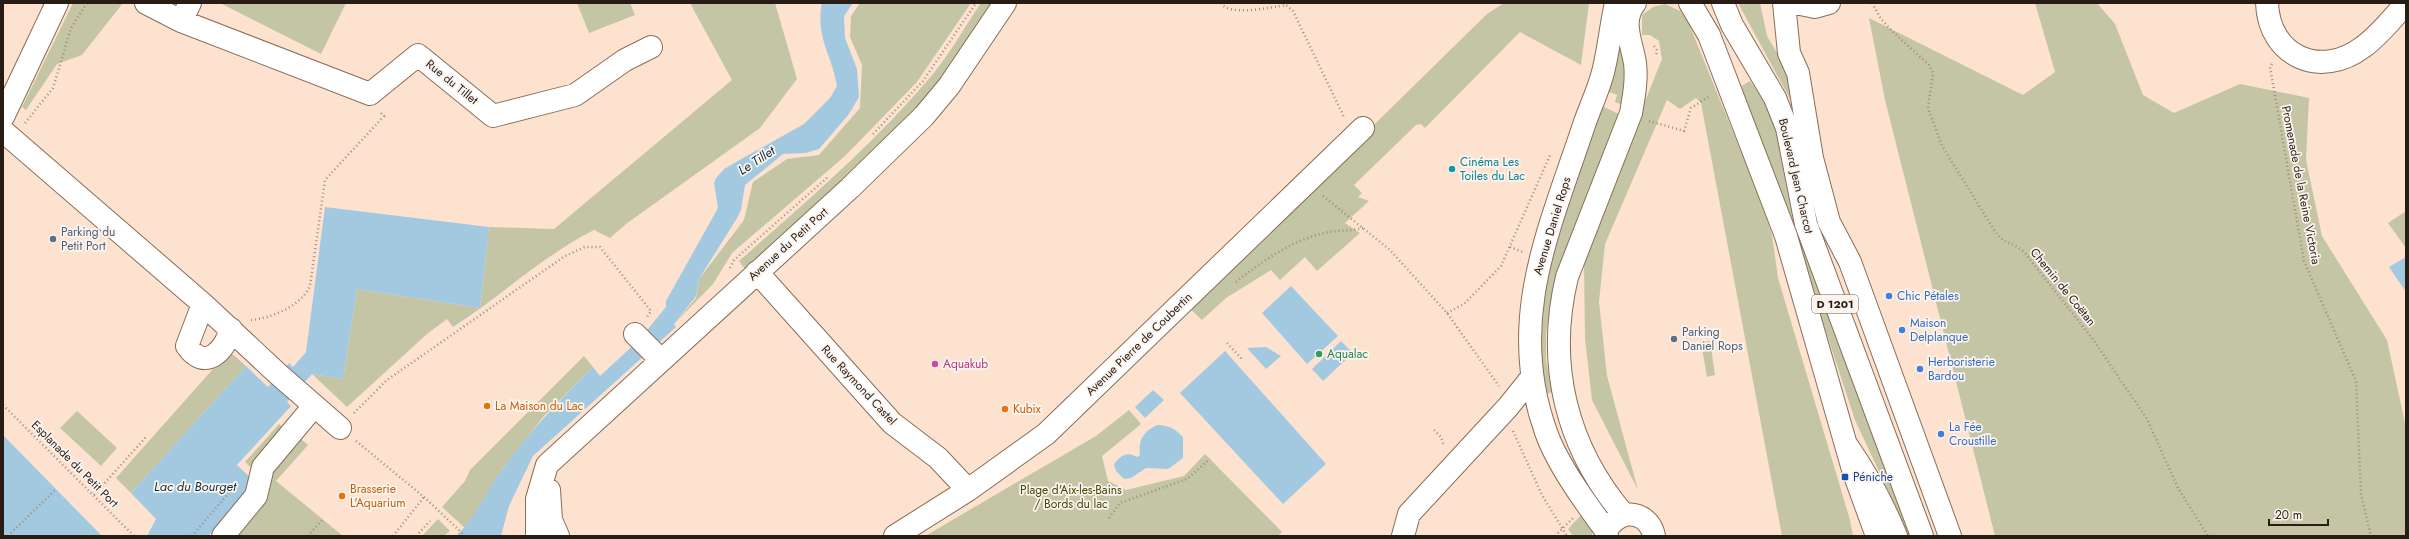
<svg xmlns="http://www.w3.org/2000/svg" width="2409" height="539" font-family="Jost,sans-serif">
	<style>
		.green { fill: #c3c5a4 }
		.water { fill: #a2c9e0 }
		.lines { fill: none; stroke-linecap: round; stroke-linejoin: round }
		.minor-casing { stroke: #8a6d57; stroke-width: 24 }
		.major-casing { stroke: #8a6d57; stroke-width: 24 }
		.path { stroke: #a08c7d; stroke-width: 2.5; stroke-dasharray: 1 3; stroke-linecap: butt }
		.minor { stroke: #fff; stroke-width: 22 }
		.major { stroke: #fff; stroke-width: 22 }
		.culture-dot { fill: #0f9aa8; stroke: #fbf4ef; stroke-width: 1.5 }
		.service-dot { fill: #5c6f8a; stroke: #fbf4ef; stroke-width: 1.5 }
		.shop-dot { fill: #3f7fe0; stroke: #fbf4ef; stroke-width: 1.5 }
		.leisure-dot { fill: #2e9e5b; stroke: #fbf4ef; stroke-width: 1.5 }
		.hotel-dot { fill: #d1479c; stroke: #fbf4ef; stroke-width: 1.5 }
		.food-dot { fill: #e8710a; stroke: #fbf4ef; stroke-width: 1.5 }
		.transit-dot { fill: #1a4fb4; stroke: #fbf4ef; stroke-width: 1.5 }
		.labels { text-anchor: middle; stroke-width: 3.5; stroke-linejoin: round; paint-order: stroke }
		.shield { fill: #fbf4ef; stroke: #675d56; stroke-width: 1 }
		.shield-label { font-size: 11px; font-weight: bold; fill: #281c14 }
		.street-label { font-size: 12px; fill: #281c14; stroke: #fbf4ef }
		.culture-label { font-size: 12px; fill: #0d838f; stroke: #fbf4ef; text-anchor: start }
		.service-label { font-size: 12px; fill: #4e5e75; stroke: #fbf4ef; text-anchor: start }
		.shop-label { font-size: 12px; fill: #366cbe; stroke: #fbf4ef; text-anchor: start }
		.leisure-label { font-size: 12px; fill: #27864d; stroke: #fbf4ef; text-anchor: start }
		.hotel-label { font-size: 12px; fill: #b23c85; stroke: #fbf4ef; text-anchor: start }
		.food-label { font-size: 12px; fill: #c56008; stroke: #fbf4ef; text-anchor: start }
		.transit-label { font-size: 12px; fill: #164399; stroke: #fbf4ef; text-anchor: start }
		.park-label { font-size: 12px; fill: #464601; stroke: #fbf4ef }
		.water-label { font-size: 13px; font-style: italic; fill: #0b2e3f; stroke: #fbf4ef }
	</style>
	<rect width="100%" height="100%" fill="#fde3cf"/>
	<!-- green -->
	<path class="green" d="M73,3h50l-41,52 -25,9 -31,46 -4,-3z
		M220,3h126l-25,51z
		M577,3h53l5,12 -46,18z
		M693,3h82l22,76 -37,49 -134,96 -16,14 -16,-8c-50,25 -93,66 -141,97l-6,-8 -20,15 -80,73 -35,-33 31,5 14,-90 123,19 9,-81 65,2 178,-149 -41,-75z
		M860,3h111l-54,79 -72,74 -113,97 -19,31 -39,40 22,-26 3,-19 45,-59 9,-38 34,-23 32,-4 41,-47 2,-43 -12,-28 1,-21z
		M981,3h12l-50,74 -44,52 -154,140 -6,-8c67,-59 136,-118 194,-187 18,-22 32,-48 48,-71z
		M1504,3h85l-8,62 -61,-33 -95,96 -4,-4 -5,1 -62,60 8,8 -4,4 11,4 -24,22 15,10 -43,38 -12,-14 -25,23 -9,-10 -45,28 -24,22 -14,-13 299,-293z
		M1738,3h22l7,33 24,40 -1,23z
		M2035,3h62l18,21 28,71 31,18 66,-29 69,14 -3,62 16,76 65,104 19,88v108h-411l-110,-436 -16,-82 154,77 32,-23z
		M1665,4l15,7 9,13 71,174 12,37 6,43 72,242 3,16h-71l-81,-433 -5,-5 -16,11 -13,-9 -62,144 -6,58 8,74 31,114 -46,-90 -7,-62 -1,-74 37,-103 41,-102 -3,-18 -9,-6h-8v-20l11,-8z
		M1617,46h7l1,60 -10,-4 2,-7 -14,-5z
		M1750,81l21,28 144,427h-11l-14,-41 -35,-75 -52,-158 -65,-174z
		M1600,105l21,10 -58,141 -11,37 -6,41v26l6,32 -9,3 -7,-94z
		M2406,211v37l-18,-25z
		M1710,341l5,34 -8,2 -6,-35z
		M229,351l17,15 -115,127 -15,-15z
		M584,356l9,11 -49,49 -42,53 -18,33 -19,26 -23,-21 23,-26 5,-11z
		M1129,410l12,14 -39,32 6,25 18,9 58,-14 21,-22 77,78 -4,4h-353l171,-100z
		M77,411l40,37 -16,18 -41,-38z
		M279,424l10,8 -34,39 -10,-9z
		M295,434l13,11 -32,36 67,55h-116l39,-67z
		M1582,514l11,17 -1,5h-19l-5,-7z
		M438,519l12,12 -6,5h-22z"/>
	<!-- water -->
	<path class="water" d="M822,3h31l-9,13 1,22 12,31 2,28 -10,17 -30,35 -13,4 -23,1 -38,31 -4,25 -4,8 -38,61 -3,17 -22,28 2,3 -143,129 -24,50 -8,30h-45c22,-21 30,-45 47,-68 27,-37 58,-69 90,-101l7,9 39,-36 27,-33v-6l52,-93 -4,-25 2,-5 8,-9 12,-7 68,-38 26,-26 7,-12c-5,-31 -22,-49 -15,-83z
		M325,207l164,20 -9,81 -123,-19 -14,90 -31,-5 -25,28 4,4 -54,59 19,18 -48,53h-61l9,-17 -25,-26 115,-127 22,21 21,-24 4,4 13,-15z
		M2406,257v35l-17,-25z
		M1291,286l47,50 -31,28 -45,-51z
		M1341,341l12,12 -30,28 -11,-12z
		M1266,347l15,9 -15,13 -19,-21z
		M1225,351l101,113 -43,40 -103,-111z
		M1153,390l11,10 -19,18 -10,-11z
		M1157,425c12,0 18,4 26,12v21l-15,11 -22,-1 -15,10 -7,1 -8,-8 -2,-7c7,-9 13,-13 23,-7l3,-2c-2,-15 3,-23 17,-30z
		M3,435l99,101h-99z"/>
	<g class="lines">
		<!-- minor casing -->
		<g class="minor-casing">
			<path id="minor" d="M146,3l35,18 189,73 48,-39 75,61 82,-21 50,-35 26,-13
				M1784,3l5,50 9,20 14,85 17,64 21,40 100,274
				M1796,3l19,4 14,-4
				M2267,3c2,54 54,76 96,44 16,-11 29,-29 43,-43
				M181,21l9,-18
				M3,117l54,-114
				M3,131l200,173 75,70 62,54
				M757,272l135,151 46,35 30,32
				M203,304l-16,42c18,26 38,5 44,-17
				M635,334l19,19
				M1848,447c20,29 35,57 48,89
				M549,490l2,30 7,16
				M1624,515c-58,-68 -78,-151 -57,-238l64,-164c3,-17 6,-33 4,-50 -3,-20 -15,-42 0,-60
				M1612,523c15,-16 38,-8 42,13
				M1607,532c-20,-27 -50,-68 -61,-100 -40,-111 3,-202 38,-307 6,-18 16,-38 20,-57 5,-21 7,-43 12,-65
				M223,536l33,-40 7,-29 51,-61
				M537,536v-37l10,-34 303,-277 74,-72 25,-30 56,-83
				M895,536l73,-46 78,-56 317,-306
				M1403,536l6,-22 99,-107 24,-30"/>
		</g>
		<!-- major casing -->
		<g class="major-casing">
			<path id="major" d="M1690,3l19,32 77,201 68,237 23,63
				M1723,3l9,22 43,73 12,30 19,96 116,312"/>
		</g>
		<!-- path -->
		<path class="path" d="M1221,3c8,14 50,4 65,2l7,6 51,106
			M1872,3l9,16 11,12 37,34 4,8 -5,35 14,38 51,82c12,19 16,11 31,24l68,86 55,81 31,69 30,48
			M1654,46l3,4 -1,6
			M2272,64l-2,3 34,194 52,120 5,113 10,42
			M1649,121l35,10 7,-23 19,-12
			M25,123l28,-35 18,-60 16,-25
			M873,134l50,-53 53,-78
			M1323,196l67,54 57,63 52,73
			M1510,247l13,5
			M730,268l4,-8 95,-84
			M1236,282c28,-22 57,-43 93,-50 12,-2 23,-1 34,-4
			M1447,313l17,-9 37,-38 50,-113
			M251,320c21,-2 50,-14 59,-34l15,-106 59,-64 -4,-4
			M1227,343l15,16
			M3,405l131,131
			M354,413l33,-33 178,-124 20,-9h15l51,64 -4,6
			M1434,430l7,7 3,9
			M1513,431l29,64 25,41
			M356,441l68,56 41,39
			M94,495l52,-58
			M1109,518l11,-15 67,-24 23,-20
			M8,536l48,-47
			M192,536l45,-53
			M308,536l15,-17
			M393,536l31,-39
			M416,536l14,-15
			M449,536l1,-1
			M1555,536l18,-18"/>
		<!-- minor -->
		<use href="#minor" class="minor"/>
		<!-- major -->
		<use href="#major" class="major"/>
	</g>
	<!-- markers -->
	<circle class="culture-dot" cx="1452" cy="169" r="4"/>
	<g class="service-dot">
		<circle cx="53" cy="239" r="4"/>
		<circle cx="1674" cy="339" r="4"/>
	</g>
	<g class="shop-dot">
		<circle cx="1889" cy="296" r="4"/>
		<circle cx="1902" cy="330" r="4"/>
		<circle cx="1920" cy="369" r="4"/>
		<circle cx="1941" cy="434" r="4"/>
	</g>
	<circle class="leisure-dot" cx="1319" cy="354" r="4"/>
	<circle class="hotel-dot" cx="935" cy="364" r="4"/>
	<g class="food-dot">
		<circle cx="487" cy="406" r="4"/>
		<circle cx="1005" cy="409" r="4"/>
		<circle cx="342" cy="496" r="4"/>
	</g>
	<rect class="transit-dot" x="1841" y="473" width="8" height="8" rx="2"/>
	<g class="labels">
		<!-- shield labels -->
		<rect class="shield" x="1812" y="295" width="46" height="18" rx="3"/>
		<g class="shield-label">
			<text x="1835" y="308">D 1201</text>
		</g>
		<!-- street labels -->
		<g class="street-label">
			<text transform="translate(452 82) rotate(39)" y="4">Rue du Tillet</text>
			<text transform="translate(1796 176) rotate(77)" y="4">Boulevard Jean Charcot</text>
			<text transform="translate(2301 185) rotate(79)" y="4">Promenade de la Reine Victoria</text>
			<text transform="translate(1552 226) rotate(-73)" y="4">Avenue Daniel Rops</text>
			<text transform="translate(788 244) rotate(-42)" y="4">Avenue du Petit Port</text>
			<text transform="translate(2063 287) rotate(51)" y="4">Chemin de Coëtan</text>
			<text transform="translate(1139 344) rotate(-44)" y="4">Avenue Pierre de Coubertin</text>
			<text transform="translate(859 385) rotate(47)" y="4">Rue Raymond Castel</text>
			<text transform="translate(75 464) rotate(45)" y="4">Esplanade du Petit Port</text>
		</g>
		<!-- culture labels -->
		<g class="culture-label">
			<text x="1460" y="166">Cinéma Les<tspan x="1460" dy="14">Toiles du Lac</tspan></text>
		</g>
		<!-- service labels -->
		<g class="service-label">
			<text x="61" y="236">Parking du<tspan x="61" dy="14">Petit Port</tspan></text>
			<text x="1682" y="336">Parking<tspan x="1682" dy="14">Daniel Rops</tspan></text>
		</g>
		<!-- shop labels -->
		<g class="shop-label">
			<text x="1897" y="300">Chic Pétales</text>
			<text x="1910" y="327">Maison<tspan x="1910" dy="14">Delplanque</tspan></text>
			<text x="1928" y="366">Herboristerie<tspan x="1928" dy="14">Bardou</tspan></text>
			<text x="1949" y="431">La Fée<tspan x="1949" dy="14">Croustille</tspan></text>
		</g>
		<!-- leisure labels -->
		<g class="leisure-label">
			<text x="1327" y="358">Aqualac</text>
		</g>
		<!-- hotel labels -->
		<g class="hotel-label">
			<text x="943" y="368">Aquakub</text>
		</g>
		<!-- food labels -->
		<g class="food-label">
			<text x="495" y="410">La Maison du Lac</text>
			<text x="1013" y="413">Kubix</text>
			<text x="350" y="493">Brasserie<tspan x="350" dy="14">L'Aquarium</tspan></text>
		</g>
		<!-- transit labels -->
		<g class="transit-label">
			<text x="1853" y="481">Péniche</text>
		</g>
		<!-- park labels -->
		<g class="park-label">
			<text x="1071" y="494">Plage d'Aix-les-Bains<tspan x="1071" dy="14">/ Bords du lac</tspan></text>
		</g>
		<!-- water labels -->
		<g class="water-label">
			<text transform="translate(756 160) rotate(-33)" y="5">Le Tillet</text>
			<text x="195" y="491">Lac du Bourget</text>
		</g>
	</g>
	<!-- border -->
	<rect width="2409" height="539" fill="none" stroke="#281c14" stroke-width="8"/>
	<!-- scale -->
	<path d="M2269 519v6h59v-6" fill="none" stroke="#281c14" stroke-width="2"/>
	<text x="2275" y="519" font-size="12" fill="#281c14" stroke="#fbf4ef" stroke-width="3" paint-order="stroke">20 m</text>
</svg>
